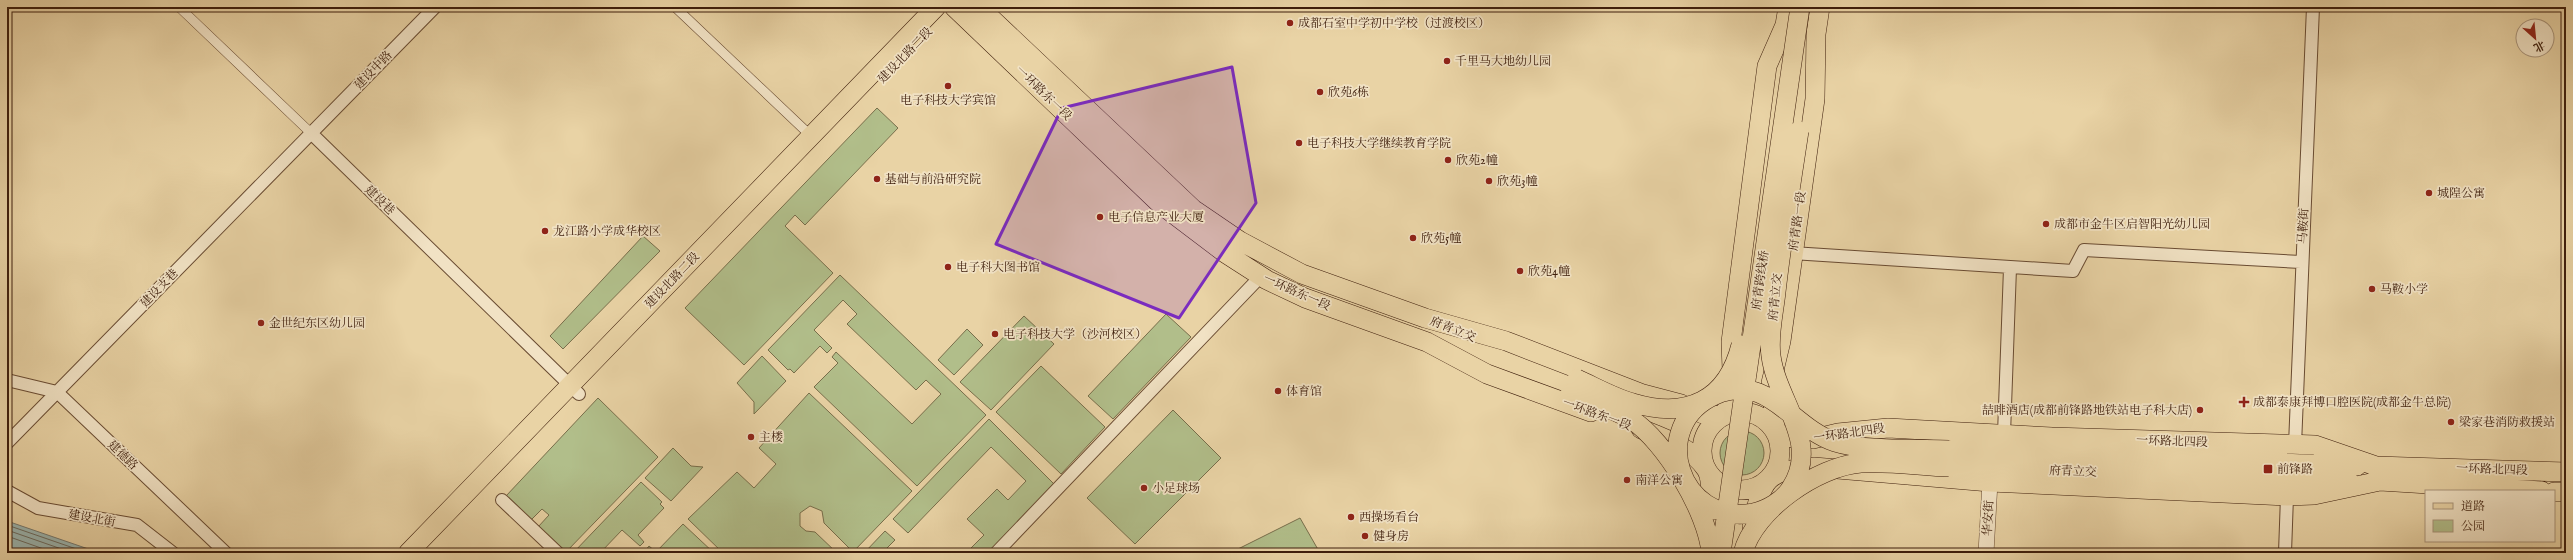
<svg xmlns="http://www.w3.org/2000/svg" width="2573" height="560" font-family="'IM FELL English','Noto Serif SC',serif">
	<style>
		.green { fill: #b1be8a; stroke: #786e4b }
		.water { fill: #9bb6b1; stroke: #76796f }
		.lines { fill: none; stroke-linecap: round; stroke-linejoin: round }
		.shore { stroke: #6c6a5e; stroke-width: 1 }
		.pedestrian-casing { stroke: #694b32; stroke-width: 10 }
		.minor-casing { stroke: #694b32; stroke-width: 14 }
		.tertiary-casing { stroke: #694b32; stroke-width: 16 }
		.primary-casing { stroke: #3e1e0c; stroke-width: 20 }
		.pedestrian { stroke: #f1e2c4; stroke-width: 9 }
		.minor { stroke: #f1e2c4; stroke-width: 12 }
		.tertiary { stroke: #f1e2c4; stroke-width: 15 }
		.primary { stroke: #e9d3a5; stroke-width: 19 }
		.primary-bridge-casing { stroke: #3e1e0c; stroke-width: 20; stroke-linecap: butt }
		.primary-bridge { stroke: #e9d3a5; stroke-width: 19 }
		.marked { fill: #7b2cbf; fill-opacity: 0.2; stroke: #7b2cbf; stroke-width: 3; stroke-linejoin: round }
		.poi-dot { fill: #8f2418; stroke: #f1e2c4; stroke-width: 1.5 }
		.labels { text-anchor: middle; stroke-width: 3.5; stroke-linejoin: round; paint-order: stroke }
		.poi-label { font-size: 12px; fill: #3e1e0c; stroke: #f1e2c4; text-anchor: start }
		.street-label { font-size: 12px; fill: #3e1e0c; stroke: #f1e2c4 }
	</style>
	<rect width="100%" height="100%" fill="#e9d3a5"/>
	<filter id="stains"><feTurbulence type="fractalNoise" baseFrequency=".005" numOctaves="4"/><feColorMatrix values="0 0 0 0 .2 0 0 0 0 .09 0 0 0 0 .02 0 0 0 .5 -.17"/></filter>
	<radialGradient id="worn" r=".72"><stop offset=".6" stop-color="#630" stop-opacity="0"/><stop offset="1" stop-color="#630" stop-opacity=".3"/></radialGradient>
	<!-- green -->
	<path class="green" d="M877,108l21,20 -93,97 -10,-10 -10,11 48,47 -89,92 -59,-57z
		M643,236l17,15 -97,98 -13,-13z
		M840,275l146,140 -69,71 -103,-99 24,-24 -6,-6 4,-5 76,72 29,-30 -15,-14 -10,10 -69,-66 10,-10 -14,-14 -29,30 18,18 -5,5 -7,-7 -26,27 -4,-4 -2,1 -20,-20z
		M1166,314l25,23 -78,82 -25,-23z
		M1024,316l30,28 -63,66 -31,-28z
		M967,329l16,16 -29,30 -16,-15z
		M762,356l24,25 -32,33v-12l-17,-19z
		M1041,366l64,61 -44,47 -65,-62z
		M809,393l103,98 -59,61 -29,-29 -2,-12 -12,-5 -10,7v13l6,5 9,1 22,21h-114l-35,-34 49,-47 17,16 22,-24 -17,-16z
		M598,398l60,59 -93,96 -27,-26 11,-12 -7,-6 -11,11 -25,-24z
		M1173,410l48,48 -86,86 -48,-46z
		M989,419l65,65 -63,69h-25l18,-18 -17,-16 30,-30 11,11 18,-19 -35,-34 -83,86 -15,-14z
		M1720 453a22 22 0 1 1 44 0a22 22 0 1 1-44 0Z
		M673,448l18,18 12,1 -32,34 -26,-23z
		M641,482l21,20 -2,2 4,4 -26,27 6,7 -4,4 -18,-16 -22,23h-27z
		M1300,518l20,35h-90z
		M683,524l31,29h-68l-1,-2 4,-5 7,6z
		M885,531l10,9 -13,13h-18z"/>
	<!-- water -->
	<path class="water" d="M7,521l93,32h-93z"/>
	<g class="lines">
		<!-- shore -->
		<path class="shore" d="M7,525l81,28
			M7,530l66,23
			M7,536l48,17"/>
		<!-- pedestrian casing -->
		<g class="pedestrian-casing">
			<path id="pedestrian" d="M179,7l133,127
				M675,7l135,128"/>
		</g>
		<!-- minor casing -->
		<g class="minor-casing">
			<path id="minor" d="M312,134l267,260
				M1792,253l281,18 11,-21 217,12
				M7,380l50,12 169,161
				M2004,434l6,-166
				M7,443l428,-436
				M2295,445l18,-438
				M7,491l31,17 99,17 36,28
				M502,500l56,53
				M996,553l265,-277
				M2285,553l2,-57"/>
		</g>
		<!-- tertiary casing -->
		<g class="tertiary-casing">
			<path id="tertiary" d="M1986,553l4,-71"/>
		</g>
		<!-- primary casing -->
		<g class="primary-casing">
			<path id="primary" d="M954,7l205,196 66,50 42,27 38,18 122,44 60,32 104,38
				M979,7l214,202 47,32 62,33 123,44 81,23 137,53 38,10 22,10 20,2 10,-19 -2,-55 36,-276 18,-41 3,-18
				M1820,7l-4,27 -1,65 -34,242 -10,42 5,50 16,5 21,1 25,-6 50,-5 164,9 263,8 61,21 190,6
				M1702 451a39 39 0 1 1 78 0a39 39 0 1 1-78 0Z
				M1641,429c23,9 50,18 65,40 7,10 5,39 3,51
				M1949,450l408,16
				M1949,467l399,13
				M2554,492h12
				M1752,526c11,-47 12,-55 62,-59l176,15 297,14 27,-1 66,-14 162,10
				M408,553l528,-546"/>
		</g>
		<!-- pedestrian -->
		<use href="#pedestrian" class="pedestrian"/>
		<!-- minor -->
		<use href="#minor" class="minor"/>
		<!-- tertiary -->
		<use href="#tertiary" class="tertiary"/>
		<!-- primary -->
		<use href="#primary" class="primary"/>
		<!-- primary-bridge casing -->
		<g class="primary-bridge-casing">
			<path id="primary-bridge" d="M1799,131c-8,54 -17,107 -23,161 -2,20 -8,43 -5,64 6,46 50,86 20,132 -8,13 -24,22 -38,25 -74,13 -106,-88 -38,-118 54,-23 75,32 120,47 27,9 84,7 114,8
				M1577,379c18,8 37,19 56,24 54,16 94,-2 108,-58
				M1570,394c21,8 43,14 62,26 33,21 76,93 79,133
				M1721,553l79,-546
				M1743,553c11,-43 75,-87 118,-90 28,-2 60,3 88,4"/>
		</g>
		<!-- primary-bridge -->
		<use href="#primary-bridge" class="primary-bridge"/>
	</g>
	<!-- marked area -->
	<path class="marked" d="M1232,67l24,136 -77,115 -183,-74 66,-136z"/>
	<!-- markers -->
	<g class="poi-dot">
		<circle cx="1290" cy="23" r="4"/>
		<circle cx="1447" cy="61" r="4"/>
		<circle cx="948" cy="86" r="4"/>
		<circle cx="1320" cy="92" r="4"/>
		<circle cx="1299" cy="143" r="4"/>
		<circle cx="1448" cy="160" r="4"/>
		<circle cx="877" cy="179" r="4"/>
		<circle cx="1489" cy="181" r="4"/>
		<circle cx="2429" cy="193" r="4"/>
		<circle cx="1100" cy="217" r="4"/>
		<circle cx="2046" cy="224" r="4"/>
		<circle cx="545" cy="231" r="4"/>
		<circle cx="1413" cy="238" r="4"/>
		<circle cx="948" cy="267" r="4"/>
		<circle cx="1520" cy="271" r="4"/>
		<circle cx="2372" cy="289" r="4"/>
		<circle cx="261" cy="323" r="4"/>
		<circle cx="995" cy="334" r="4"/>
		<circle cx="1278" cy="391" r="4"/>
		<path d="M2242 396h4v4h4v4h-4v4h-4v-4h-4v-4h4z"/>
		<circle cx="2200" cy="410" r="4"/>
		<circle cx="2451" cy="422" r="4"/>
		<circle cx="751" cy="437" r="4"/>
		<rect x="2263" y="464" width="10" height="10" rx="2"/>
		<circle cx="1627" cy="480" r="4"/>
		<circle cx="1144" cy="488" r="4"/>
		<circle cx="1351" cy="517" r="4"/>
		<circle cx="1365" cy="536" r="4"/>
	</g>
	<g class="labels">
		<!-- poi labels -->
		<g class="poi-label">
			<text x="1298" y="27">成都石室中学初中学校（过渡校区）</text>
			<text x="1455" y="65">千里马大地幼儿园</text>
			<text x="1328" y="96">欣苑6栋</text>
			<text x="948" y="104" text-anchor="middle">电子科技大学宾馆</text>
			<text x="1307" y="147">电子科技大学继续教育学院</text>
			<text x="1456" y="164">欣苑2幢</text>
			<text x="885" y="183">基础与前沿研究院</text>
			<text x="1497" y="185">欣苑3幢</text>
			<text x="2437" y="197">城隍公寓</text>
			<text x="1108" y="221">电子信息产业大厦</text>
			<text x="2054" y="228">成都市金牛区启智阳光幼儿园</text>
			<text x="553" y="235">龙江路小学成华校区</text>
			<text x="1421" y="242">欣苑5幢</text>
			<text x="956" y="271">电子科大图书馆</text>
			<text x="1528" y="275">欣苑4幢</text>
			<text x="2380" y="293">马鞍小学</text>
			<text x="269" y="327">金世纪东区幼儿园</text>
			<text x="1003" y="338">电子科技大学（沙河校区）</text>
			<text x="1286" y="395">体育馆</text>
			<text x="2253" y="406">成都泰康拜博口腔医院(成都金牛总院)</text>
			<text x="2192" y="414" text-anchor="end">喆啡酒店(成都前锋路地铁站电子科大店)</text>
			<text x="2459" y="426">梁家巷消防救援站</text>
			<text x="759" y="441">主楼</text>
			<text x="2277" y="473">前锋路</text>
			<text x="1635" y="484">南洋公寓</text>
			<text x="1152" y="492">小足球场</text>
			<text x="1359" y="521">西操场看台</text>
			<text x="1373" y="540">健身房</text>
		</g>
		<!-- street labels -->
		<g class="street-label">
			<text transform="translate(905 55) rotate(-46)" y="4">建设北路二段</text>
			<text transform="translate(373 70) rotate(-46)" y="4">建设中路</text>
			<text transform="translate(1044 93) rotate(44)" y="4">一环路东一段</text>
			<text transform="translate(380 200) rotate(44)" y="4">建设巷</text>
			<text transform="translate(1797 221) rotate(-82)" y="4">府青路一段</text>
			<text transform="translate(2303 226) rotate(-87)" y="4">马鞍街</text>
			<text transform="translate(672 280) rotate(-46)" y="4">建设北路二段</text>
			<text transform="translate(1760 280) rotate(-82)" y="4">府青跨线桥</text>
			<text transform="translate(159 288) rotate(-46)" y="4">建设支巷</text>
			<text transform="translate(1297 292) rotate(24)" y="4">一环路东一段</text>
			<text transform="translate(1775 297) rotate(-84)" y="4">府青立交</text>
			<text transform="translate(1453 329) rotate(22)" y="4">府青立交</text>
			<text transform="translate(1597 414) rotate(20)" y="4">一环路东一段</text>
			<text transform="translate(1849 433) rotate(-8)" y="4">一环路北四段</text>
			<text transform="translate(2172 441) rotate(2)" y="4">一环路北四段</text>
			<text transform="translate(123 455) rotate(44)" y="4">建德路</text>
			<text transform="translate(2492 469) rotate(2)" y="4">一环路北四段</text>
			<text transform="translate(2073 471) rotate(2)" y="4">府青立交</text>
			<text transform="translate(92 518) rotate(10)" y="4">建设北街</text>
			<text transform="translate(1988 518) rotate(-87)" y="4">华安街</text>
		</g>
	</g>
	<!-- margin -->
	<rect width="2573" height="560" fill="none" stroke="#e9d3a5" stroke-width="24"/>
	<rect x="8" y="8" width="2557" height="544" fill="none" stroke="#3e1e0c" stroke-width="2"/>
	<rect x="12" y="12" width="2549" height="536" fill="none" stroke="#3e1e0c"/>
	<!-- legend -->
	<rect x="2425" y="490" width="130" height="52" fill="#f1e2c4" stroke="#a9947a"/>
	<rect x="2433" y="503" width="20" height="6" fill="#e9d3a5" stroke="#a9947a"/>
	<text x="2461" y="510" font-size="12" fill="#3e1e0c">道路</text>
	<rect x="2433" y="520" width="20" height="12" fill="#b1be8a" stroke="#a9947a"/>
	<text x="2461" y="530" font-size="12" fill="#3e1e0c">公园</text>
	<!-- north arrow -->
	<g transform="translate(2535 38) rotate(153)"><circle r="19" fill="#f1e2c4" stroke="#a9947a"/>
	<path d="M0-3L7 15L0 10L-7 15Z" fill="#8f2418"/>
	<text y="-6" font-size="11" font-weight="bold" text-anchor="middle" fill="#3e1e0c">北</text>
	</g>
	<rect width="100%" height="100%" filter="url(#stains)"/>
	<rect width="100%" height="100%" fill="url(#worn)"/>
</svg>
